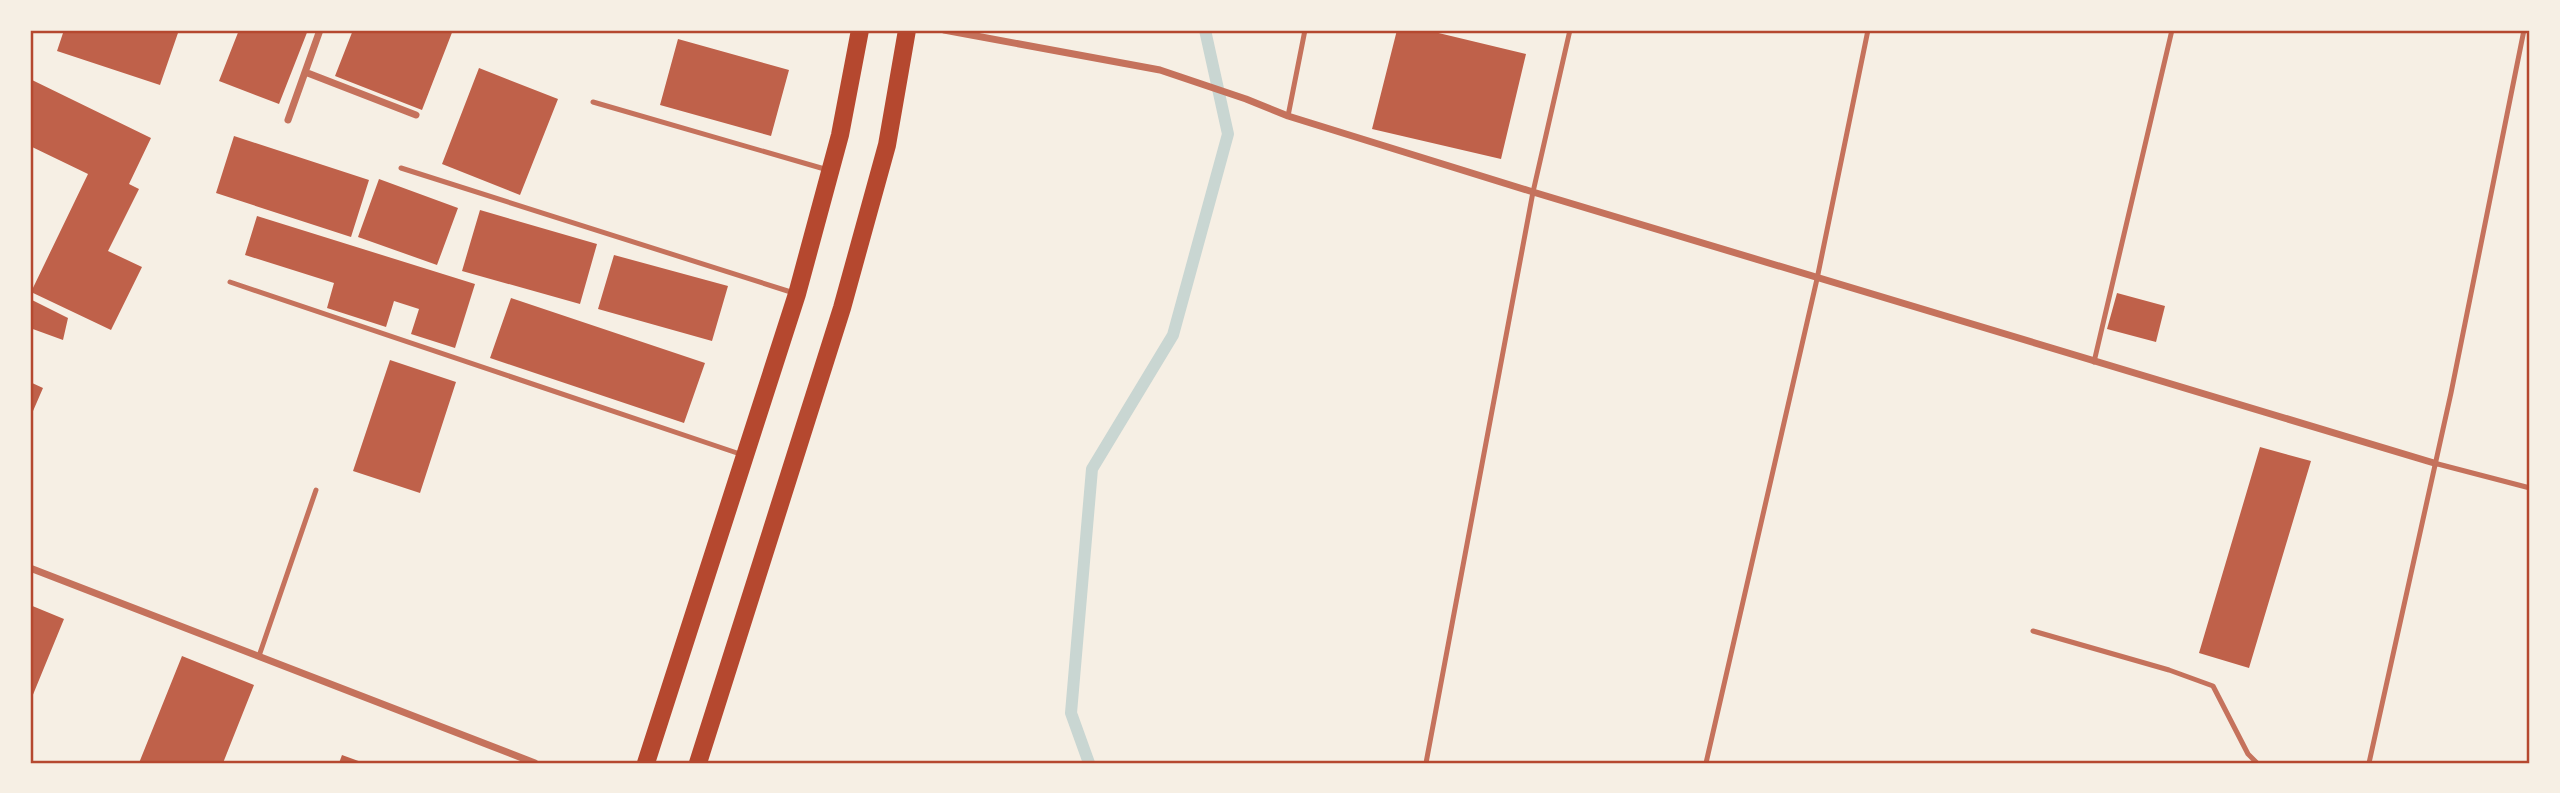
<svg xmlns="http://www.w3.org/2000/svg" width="2560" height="793" font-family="'Varela Round',sans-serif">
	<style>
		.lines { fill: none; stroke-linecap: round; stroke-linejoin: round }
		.stream { stroke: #c9d6d2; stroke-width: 12 }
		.building { fill: #bf614a }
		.service { stroke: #c5725c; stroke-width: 5 }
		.minor { stroke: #c5725c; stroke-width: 7 }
		.primary { stroke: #b5482f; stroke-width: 18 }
		.neatline { fill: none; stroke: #b5482f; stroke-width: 2.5 }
	</style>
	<rect width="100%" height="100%" fill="#f6efe4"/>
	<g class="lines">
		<!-- stream -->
		<path class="stream" d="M1089,763l-18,-50 21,-244 81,-134 55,-201 -23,-104"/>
	</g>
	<!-- building -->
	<path class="building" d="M64,30h115l-19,55 -103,-34z
		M239,30h69l-29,74 -60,-23z
		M353,30h100l-31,80 -87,-34z
		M1397,30h29l100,24 -25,105 -129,-30z
		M678,39l111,31 -18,66 -111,-31z
		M479,68l79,31 -38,96 -78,-31z
		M30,79l121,59 -22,46 10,5 -31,62 34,16 -31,63 -80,-38 57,-118 -58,-28z
		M234,136l135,44 -18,57 -135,-44z
		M379,179l79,29 -21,57 -79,-28z
		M480,210l117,34 -17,60 -118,-33z
		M257,216l218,68 -20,64 -44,-14 8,-25 -25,-8 -8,26 -59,-19 7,-25 -89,-28z
		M614,255l114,31 -16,55 -114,-32z
		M2117,293l48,13 -9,36 -49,-13z
		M511,298l194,65 -21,60 -194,-65z
		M30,299l38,19 -5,22 -33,-12z
		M390,360l66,22 -36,111 -67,-22z
		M30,382l13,6 -13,30z
		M2260,447l51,14 -62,207 -50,-15z
		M30,605l34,14 -34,83z
		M182,656l72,29 -31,78h-84z
		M342,755l22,8h-25z"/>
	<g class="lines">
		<!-- service -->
		<path class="service" d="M593,102l235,68
			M1288,116l17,-86
			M401,168l393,125
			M230,282l513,173
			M2094,362l78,-332
			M2434,463l96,25
			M2033,631l136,39 44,16 35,68 9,9
			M259,656l57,-166
			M1426,763l107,-571 37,-162
			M1706,763l111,-484 51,-249
			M2369,763l82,-370 73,-363"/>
		<!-- minor -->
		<path class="minor" d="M944,30l216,40 86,29 42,17 245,76 901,271
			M305,72l111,43
			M288,120l32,-90
			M30,568l505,195"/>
		<!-- primary -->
		<path class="primary" d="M646,763l151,-469 43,-159 20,-105
			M698,763l144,-455 45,-163 20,-115"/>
	</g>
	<!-- border -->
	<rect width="2560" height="793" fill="none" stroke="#f6efe4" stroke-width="63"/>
	<rect x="32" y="32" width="2496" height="730" class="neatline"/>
</svg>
